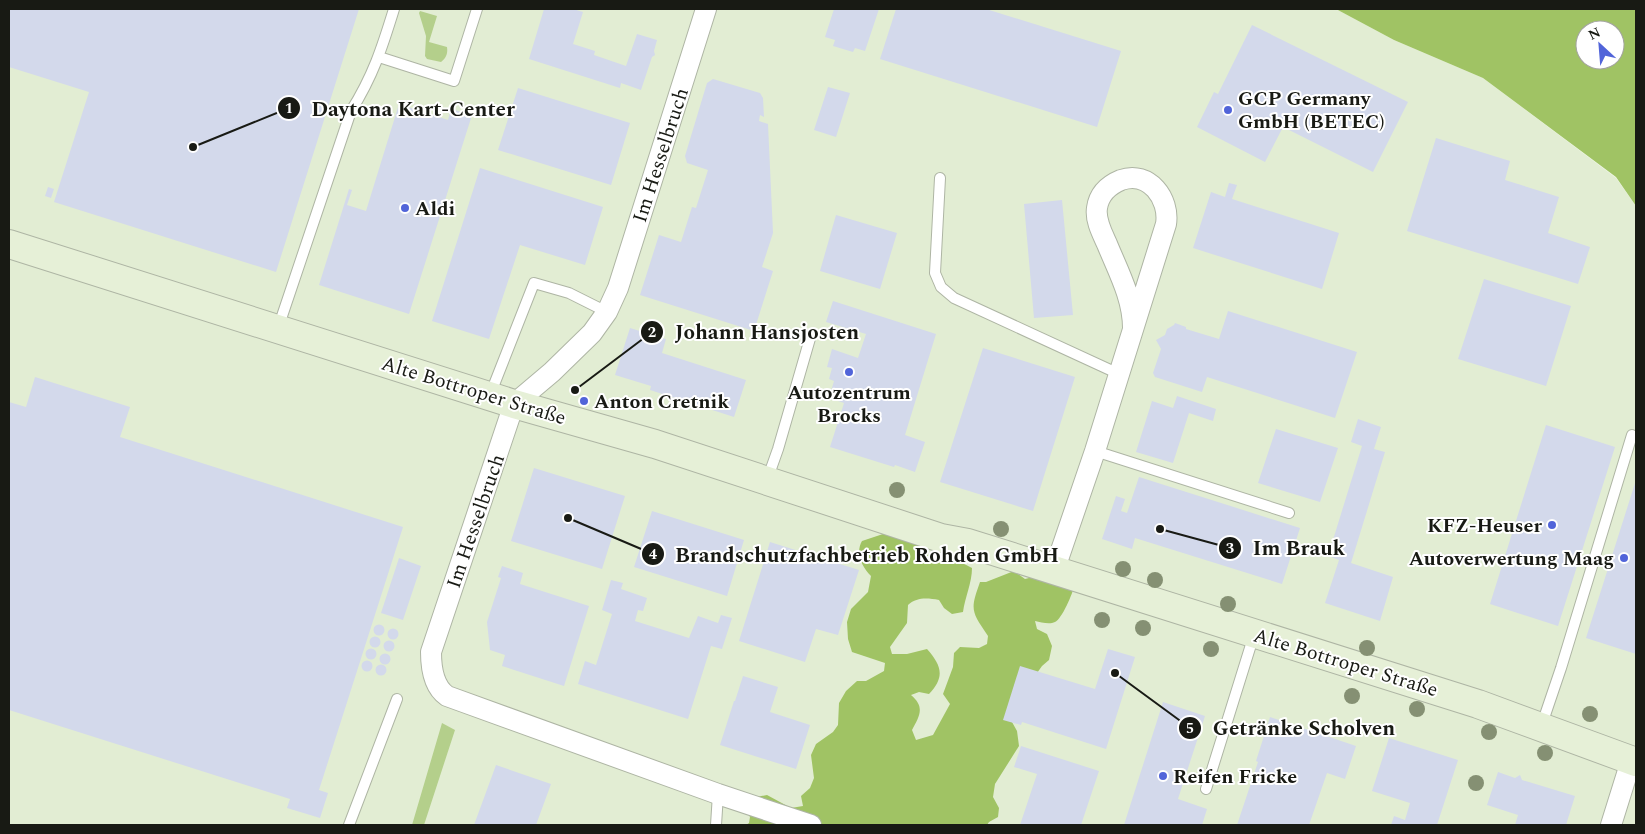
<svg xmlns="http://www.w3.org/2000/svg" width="1645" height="834" font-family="Spectral,serif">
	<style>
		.built { fill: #e2edd3 }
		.green { fill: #b4cf8b }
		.forest { fill: #a0c364; fill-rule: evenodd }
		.building { fill: #d3d9eb }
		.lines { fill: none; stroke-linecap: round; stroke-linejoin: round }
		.lane-casing { stroke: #aeb5a4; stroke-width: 12 }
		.street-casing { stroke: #aeb5a4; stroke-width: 22 }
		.secondary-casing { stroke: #aeb5a4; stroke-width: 30 }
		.lane { stroke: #fff; stroke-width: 10 }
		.street { stroke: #fff; stroke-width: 20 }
		.secondary { stroke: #e6f0d7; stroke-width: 28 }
		.tree { fill: #859073 }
		.poi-dot { fill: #5164d9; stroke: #fff; stroke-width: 2 }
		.labels { text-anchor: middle; stroke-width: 4; stroke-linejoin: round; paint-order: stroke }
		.poi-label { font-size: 20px; font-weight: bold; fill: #181a14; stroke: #fff; text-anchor: start }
		.street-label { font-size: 20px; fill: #181a14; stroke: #fff }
		.leader { fill: none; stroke: #181a14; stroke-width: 2 }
		.callout-dot { fill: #181a14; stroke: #fff; stroke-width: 2 }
		.mark-label { font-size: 15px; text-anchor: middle; font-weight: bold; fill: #fff }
		.callout-label { font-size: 21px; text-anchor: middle; font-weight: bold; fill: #181a14; stroke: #fff; stroke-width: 4; stroke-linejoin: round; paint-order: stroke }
	</style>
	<rect width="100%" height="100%" fill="#eff7e5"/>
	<!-- built -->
	<path class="built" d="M9,9h1327l58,31 89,38 133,100 20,28v619h-1627z"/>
	<!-- green -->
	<path class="green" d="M420,11l17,5 -8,26 18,5c1,7 -1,11 -6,15l-14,-3 -2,-3 1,-20 -7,-23z
		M442,723l13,7 -31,95h-12z"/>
	<!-- forest -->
	<path class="forest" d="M1336,9h300v197l-20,-29 -133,-99 -89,-38zM1585,30h30v30h-30z
		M889,532l31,11 9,13 12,6c12,-4 20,0 31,6 0,15 -7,29 -9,44l-11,2 -8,-6 -5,-8c-12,-2 -22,-3 -31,5l-1,18 -17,24 2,7h15l20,-5c15,17 18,28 2,45l-10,-2 -8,3c14,12 9,20 1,35l4,10 17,-5 17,-31 -7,-10 10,-27 1,-14 6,-6 19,1 8,-4 1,-8c-17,-25 -18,-26 -8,-54h6l28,-11 11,8 8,-2 41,9c-1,7 -12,33 -19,36 -6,3 -14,0 -20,-1l2,8 10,5 5,12 -3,14 -7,6 -29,41 -1,15 5,9 2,15 -24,38 -2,13 6,11 -1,9 -9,5 -2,3h-241l3,-2 1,-6 -4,-8 10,-12 11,-2 24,13 12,-2 -2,-10 9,-8 4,-10 -3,-23 5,-11 17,-12 5,-7 1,-22 7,-12 11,-10h9l18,-10 1,-8 -33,-11 -4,-13 -1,-17 4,-13 17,-17 3,-16c-9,-9 -16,-23 -9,-35z"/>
	<!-- building -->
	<path class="building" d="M9,9h350l-83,263 -222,-70 35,-110 -80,-25z
		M544,9h29l10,3 -10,32 22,7 -1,4 32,11 11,-32 20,6 -3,11 1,4 -3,2 -11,33 -20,-7 -1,5 -91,-29z
		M834,9h45l-14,42 -10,-3 -2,4 -20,-6 2,-6 -10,-3z
		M896,9h90l135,42 -24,76 -217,-68z
		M1252,25l156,77 -35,70 -90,-45 -18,35 -68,-35 17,-35 4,2z
		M713,79l47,14 3,5 1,19 -4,-2 -1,6 9,3 5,109 -11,34 11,4 -19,60 -114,-36 19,-60 22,7 11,-35 4,1 12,-38 -21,-7 -2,-7 22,-73z
		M828,87l22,6 -14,44 -22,-7z
		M518,88l112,35 -19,62 -113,-35z
		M399,104l49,16 3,-11 21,6 -63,199 -90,-29 30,-96 3,1 -5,15 19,6z
		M1436,138l74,23 -5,19 54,17 -11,36 42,14 -12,37 -171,-53z
		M480,168l123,39 -18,58 -65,-20 -31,94 -57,-18z
		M1229,183l8,2 -5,14 107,34 -17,56 -129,-41 18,-56 14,5z
		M48,187l6,2 -3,9 -6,-2z
		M1062,200l11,115 -39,3 -10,-114z
		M836,215l61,18 -17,56 -60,-18z
		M1484,279l87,27 -25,80 -88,-27z
		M833,301l103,33 -31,101 20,7 -10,30 -20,-7 -1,2 -64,-20 14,-44 -15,-5 5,-17 -5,-2 3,-11 -5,-1 5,-18 26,9 8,-24 -40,-12z
		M1228,311l129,41 -22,66 -128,-41 -5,15 -47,-15 -2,-4 8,-24 -5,-9 9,-5 2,-6 7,-4 1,-2 11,4v2l33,10z
		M630,328l36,11 -4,14 84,27 -12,37 -84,-27 1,-4 -36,-11z
		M983,348l92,29 -42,134 -93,-29z
		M35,377l95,30 -10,30 283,90 -84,263 9,3 -8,25 -33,-10 3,-9 -281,-89v-308l17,5z
		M1177,396l39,13 -3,12 -24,-8 -16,50 -37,-11 16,-51 21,7z
		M1358,419l23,8 -7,22 11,3 -34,111 42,14 -13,44 -55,-18 14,-43 -11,-4 34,-110 -11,-4z
		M1546,425l69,22 -57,179 -68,-22z
		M1276,429l62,19 -18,54 -62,-19z
		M534,468l91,28 -23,73 -91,-28z
		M1139,477l161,51 -18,56 -147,-46 -3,11 -30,-10 14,-43 9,3 -4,12 6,2z
		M1636,480v174l-50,-16z
		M652,511l92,29 -17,56 -93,-29z
		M770,542l89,28 -21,65 -22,-6 -11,33 -66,-21z
		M399,558l22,8 -18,54 -22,-7z
		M502,566l21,7 -3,11 69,22 -25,80 -62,-20 3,-11 -15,-5 -3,-28 14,-44 -3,-1z
		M611,580l12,3 -2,6 26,9 -4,13 -5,-1 -3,11 54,17 9,-22 20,7 3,-8 11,3 -10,31 -11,-3 -23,73 -110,-35 7,-23 11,4 16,-51 -10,-4z
		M373.5 630a5.5 5.5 0 1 1 11 0a5.5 5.5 0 1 1-11 0Z
		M387.5 634a5.5 5.5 0 1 1 11 0a5.5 5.5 0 1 1-11 0Z
		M369.5 642a5.5 5.5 0 1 1 11 0a5.5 5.5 0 1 1-11 0Z
		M383.5 646a5.5 5.5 0 1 1 11 0a5.5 5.5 0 1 1-11 0Z
		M365.5 654a5.5 5.5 0 1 1 11 0a5.5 5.5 0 1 1-11 0Z
		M1108,649l27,8 -29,92 -84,-27 -1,3 -18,-5 17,-54 75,23z
		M379.5 659a5.5 5.5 0 1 1 11 0a5.5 5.5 0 1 1-11 0Z
		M361.5 666a5.5 5.5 0 1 1 11 0a5.5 5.5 0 1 1-11 0Z
		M375.5 670a5.5 5.5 0 1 1 11 0a5.5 5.5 0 1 1-11 0Z
		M743,676l35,11 -8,25 40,13 -14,44 -76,-24 14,-44h1z
		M1163,702l42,14 -27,83 29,10 -5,16h-78z
		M1270,717l86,29 -11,33 -18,-6 -18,52h-72l21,-63 -2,-1z
		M1389,738l69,22 -21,65h-46l3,-9 11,4 5,-17 -38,-12z
		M1021,746l78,25 -18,54h-61l17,-51 -23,-7z
		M496,765l55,19 -15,41h-62z
		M1498,772l17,6 5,-3 2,5 53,16 -9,29h-51l3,-10 -31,-10z"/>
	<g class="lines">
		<!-- lane casing -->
		<g class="lane-casing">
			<path id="lane" d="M379,57l75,24 23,-72
				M940,178l-5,95 6,14 13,11 165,76
				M278,328l73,-217c22,-35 31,-63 43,-102
				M490,395l44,-112 35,10 38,19
				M1095,451l194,62
				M767,480l11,-31 33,-114
				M1541,727l20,-59 71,-233
				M1206,789l48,-154
				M349,825l48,-126
				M716,825l2,-31"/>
		</g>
		<!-- street casing -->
		<g class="street-casing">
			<path id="street" d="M706,9l-88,279 -11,24 -15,21 -40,39 -38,32 -83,248c0,15 3,35 16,44l271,98 93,31
				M1054,571l41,-120 71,-227c4,-25 -17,-54 -45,-44 -12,5 -22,14 -24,28 -2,12 5,25 10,36 11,27 26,54 26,84
				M1611,825l20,-64"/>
		</g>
		<!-- secondary casing -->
		<g class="secondary-casing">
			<path id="secondary" d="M9,244l505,160 141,40 286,94 27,5 510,161 158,58"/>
		</g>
		<!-- lane -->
		<use href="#lane" class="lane"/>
		<!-- street -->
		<use href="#street" class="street"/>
		<!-- secondary -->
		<use href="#secondary" class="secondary"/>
	</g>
	<!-- trees -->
	<g class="tree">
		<circle cx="897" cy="490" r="8"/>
		<circle cx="1001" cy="529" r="8"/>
		<circle cx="1123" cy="569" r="8"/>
		<circle cx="1155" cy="580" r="8"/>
		<circle cx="1228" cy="604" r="8"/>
		<circle cx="1102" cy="620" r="8"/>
		<circle cx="1143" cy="628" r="8"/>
		<circle cx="1367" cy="648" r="8"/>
		<circle cx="1211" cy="649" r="8"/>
		<circle cx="1352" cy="696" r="8"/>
		<circle cx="1417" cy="709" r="8"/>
		<circle cx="1590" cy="714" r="8"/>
		<circle cx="1489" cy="732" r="8"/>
		<circle cx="1545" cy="753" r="8"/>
		<circle cx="1476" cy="783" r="8"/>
	</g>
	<!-- markers -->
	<g class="poi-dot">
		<circle cx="1228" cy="110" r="5"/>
		<circle cx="405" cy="208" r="5"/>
		<circle cx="849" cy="372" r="5"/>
		<circle cx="584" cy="401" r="5"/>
		<circle cx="1552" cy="525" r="5"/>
		<circle cx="1624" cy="558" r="5"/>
		<circle cx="1163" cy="776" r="5"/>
	</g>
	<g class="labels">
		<!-- poi labels -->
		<g class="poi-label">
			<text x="1238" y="105">GCP Germany<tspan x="1238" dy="23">GmbH (BETEC)</tspan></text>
			<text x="415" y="215">Aldi</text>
			<text x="849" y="399" text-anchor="middle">Autozentrum<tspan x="849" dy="23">Brocks</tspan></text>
			<text x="594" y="408">Anton Cretnik</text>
			<text x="1542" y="532" text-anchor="end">KFZ-Heuser</text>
			<text x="1614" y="565" text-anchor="end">Autoverwertung Maag</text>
			<text x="1173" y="783">Reifen Fricke</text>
		</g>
		<!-- street labels -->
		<g class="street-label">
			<text transform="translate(660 155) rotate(-72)" y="7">Im Hesselbruch</text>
			<text transform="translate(474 390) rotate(17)" y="7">Alte Bottroper Straße</text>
			<text transform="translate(475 521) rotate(-71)" y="7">Im Hesselbruch</text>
			<text transform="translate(1346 662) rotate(17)" y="7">Alte Bottroper Straße</text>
		</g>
	</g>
	<!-- callouts -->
	<path class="leader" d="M193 147L289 108M575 390L652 332M1160 529L1230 548M568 518L653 554M1115 673L1190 728"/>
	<g class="callout-dot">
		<circle cx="193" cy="147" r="5"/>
		<circle cx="575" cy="390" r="5"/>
		<circle cx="1160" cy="529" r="5"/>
		<circle cx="568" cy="518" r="5"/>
		<circle cx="1115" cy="673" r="5"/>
		<circle cx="289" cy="108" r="12"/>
		<circle cx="652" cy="332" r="12"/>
		<circle cx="1230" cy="548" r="12"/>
		<circle cx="653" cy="554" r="12"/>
		<circle cx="1190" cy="728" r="12"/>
	</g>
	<g class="mark-label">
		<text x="289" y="113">1</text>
		<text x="652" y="337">2</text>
		<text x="1230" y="553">3</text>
		<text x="653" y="559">4</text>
		<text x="1190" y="733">5</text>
	</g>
	<g class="callout-label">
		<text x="413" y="116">Daytona Kart-Center</text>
		<text x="767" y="339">Johann Hansjosten</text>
		<text x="1299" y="555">Im Brauk</text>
		<text x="867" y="562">Brandschutzfachbetrieb Rohden GmbH</text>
		<text x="1304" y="735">Getränke Scholven</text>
	</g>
	<!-- border -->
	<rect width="1645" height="834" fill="none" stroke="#181a14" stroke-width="20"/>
	<!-- north arrow -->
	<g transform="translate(1600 45) rotate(334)"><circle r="24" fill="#ffffff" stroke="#a3a3a1"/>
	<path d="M0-4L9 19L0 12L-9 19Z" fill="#5164d9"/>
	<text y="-8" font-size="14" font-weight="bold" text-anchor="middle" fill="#181a14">N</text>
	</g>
</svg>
